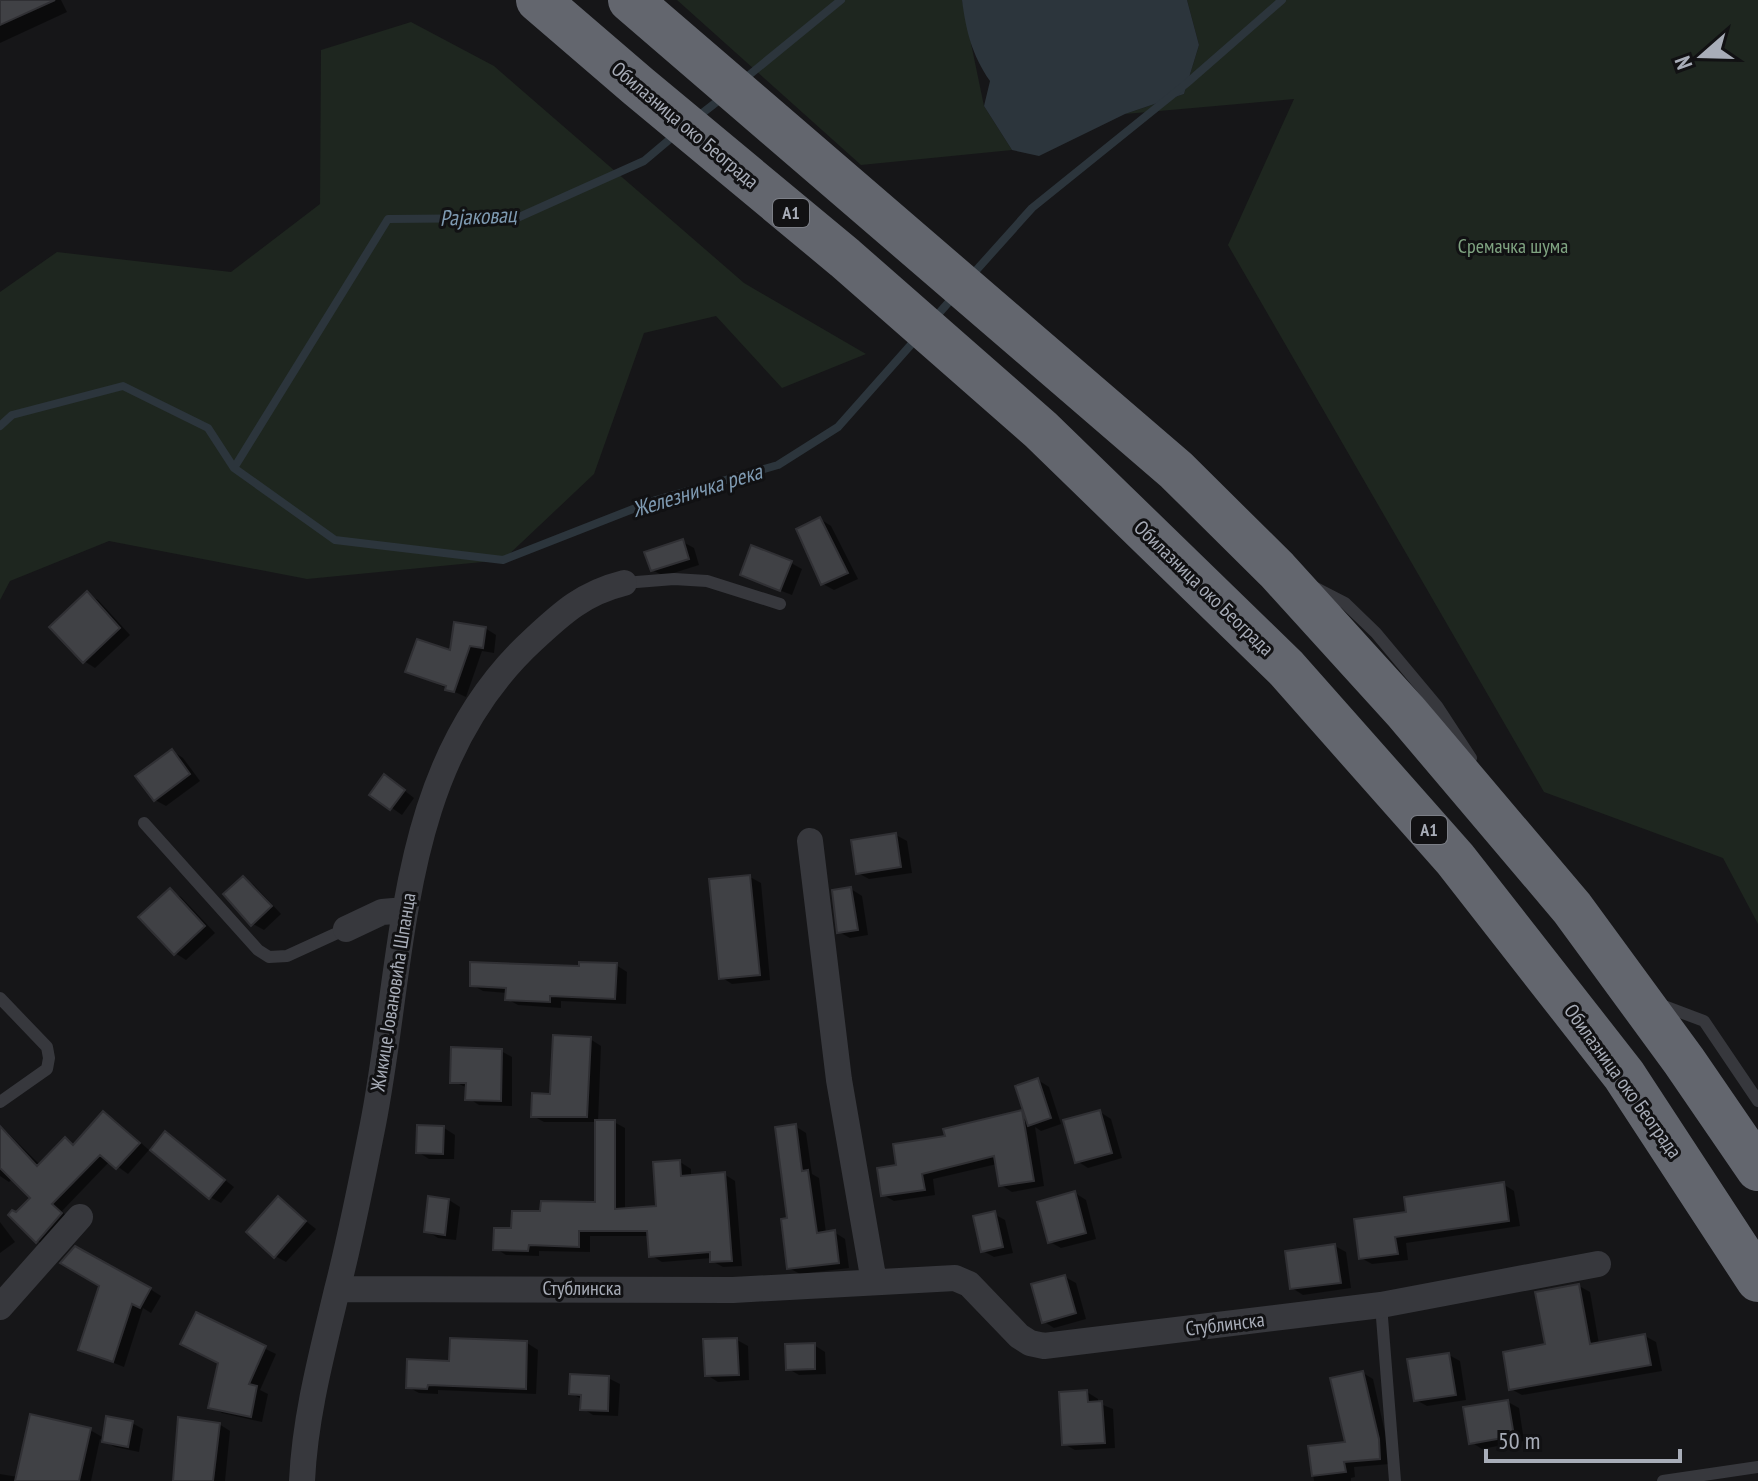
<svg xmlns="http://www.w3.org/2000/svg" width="1758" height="1481" font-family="'PT Sans Narrow',sans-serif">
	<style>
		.green { fill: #1e261f }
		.water { fill: #2c353c }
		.shadow { fill: #0007 }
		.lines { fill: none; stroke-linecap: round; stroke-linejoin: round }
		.stream { stroke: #2c353c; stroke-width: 8 }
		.building { fill: #404145; stroke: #303034; stroke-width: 2 }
		.service { stroke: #37383d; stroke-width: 12 }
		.minor { stroke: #37383d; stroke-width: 26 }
		.motorway { stroke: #63666e; stroke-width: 44 }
		.labels { text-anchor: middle; stroke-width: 6; stroke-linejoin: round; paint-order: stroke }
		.shield { fill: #111113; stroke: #7b7e86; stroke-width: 2 }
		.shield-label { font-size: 18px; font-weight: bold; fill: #a8adb8 }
		.street-label { font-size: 20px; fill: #a8adb8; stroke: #111113 }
		.park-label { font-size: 20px; fill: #7fa381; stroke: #111113 }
		.water-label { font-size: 22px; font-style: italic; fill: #7f9bb3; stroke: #111113 }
	</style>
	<rect width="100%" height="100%" fill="#161618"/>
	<!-- green -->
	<path class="green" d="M677,0h285l22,106 28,44 -151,15z
		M1187,0h571v924l-35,-66 -179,-66 -316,-547 66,-146 -169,15 59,-20 15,-49z
		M411,22l83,44 250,217 122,71 -84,34 -66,-72 -72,17 -50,141 -91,86 -196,19 -198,-38 -99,40 -10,19v-308l57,-40 174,20 89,-68 1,-154z"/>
	<!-- water -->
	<path class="water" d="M962,0h225l12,45 -15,49 -59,20 -86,42 -27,-6 -28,-44 6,-25c-18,-26 -24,-50 -28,-81z"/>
	<!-- shadow -->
	<path class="shadow" d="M0,0h61l6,12 -67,31z
		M820,519l11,7 27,53 -24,11 -11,-6z
		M683,542l11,6 5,17 -35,11 -12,-6z
		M791,563l11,6 -10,26 -39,-15z
		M87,594l11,6 32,35 -35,33 -11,-7z
		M485,628l11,7 -2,18 -12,-2 -16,46 -58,-26 44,-18z
		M172,751l11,7 17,23 -34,25 -11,-6z
		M395,783l19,15 -12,17 -30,-21z
		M896,835l11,6 5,32 -43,6 -11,-6z
		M750,877l11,6 9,97 -38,4 -11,-7z
		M243,878l11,7 27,29 -17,16 -11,-6z
		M851,889l11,7 6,39 -18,3 -11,-6z
		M170,891l11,6 34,36 -29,27 -11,-7z
		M616,965l11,7 -1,32 -65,-3v7l-43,-3 -11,-6v-6l-24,-2 -11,-6 109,-17z
		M590,1039l11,7 -3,76h16l11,6v83l33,-3 22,-46 11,7v8l33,-3 11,7 7,85 -19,1 -11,-6v-3l-50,4 -11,-7 -2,-19h-59v16l-51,-1v5l-33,-1 -11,-7 18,-18 84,-26v-82h-53l-11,-6 19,-20z
		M501,1051l11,6v49l-33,-1 -11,-7v-10l-16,-7z
		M1038,1080l11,7 12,37 -20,7 -6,-4 9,59 -32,6 -11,-7 -4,-21 -64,15 2,16 -41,6 -11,-6 16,-28 48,-29 75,-26 4,2z
		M1100,1112l11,7 11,39 -34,10 -11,-7z
		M104,1113l11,7 34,30 -21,24 -18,-13 -48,50 9,10 -23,26 -11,-6 -21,-27 17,-16 -20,-20 -4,4 -9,-6v-51l40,40 25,-25 10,5z
		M795,1126l11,7 6,41 7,4 7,55 8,-1 11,7 4,29 -49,6 -11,-6v-48z
		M444,1128l11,7 -1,24h-25l-11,-7z
		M166,1134l68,53 -13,16 -11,-6z
		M1503,1184l11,7 6,35 -114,17 2,17 -36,4 -11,-6 47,-45z
		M1075,1193l11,7 10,39 -35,9 -11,-6z
		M278,1199l38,30 -30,33 -11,-6z
		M449,1200l11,7 -4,33 -18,-2 -11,-7z
		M994,1214l11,6 8,33 -19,4 -11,-6z
		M0,1222l15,20 -15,11z
		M1335,1246l11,6 5,36 -48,7 -11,-7z
		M1065,1277l11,6 10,36 -32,9 -11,-7z
		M102,1285l48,4 11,7 -10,17 -8,-5 -19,59 -43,-17z
		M1579,1286l11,6 9,52 46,-8 11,6 6,29 -140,24 -11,-6 36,-43z
		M197,1315l79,39 -16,36 8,4 -6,28 -40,-9 -11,-6 10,-44z
		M737,1340l11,6 1,34 -31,2 -11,-7z
		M527,1343l11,7 -2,44 -98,-4v4l-19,-1 -11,-6 43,-24z
		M814,1345l11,7 1,22 -27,1 -12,-7z
		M1449,1355l11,6 6,39 -39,6 -11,-6z
		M1363,1373l10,6 15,67 2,18 -36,3 1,10 -4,1v3h-37l-4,-33 37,-4z
		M608,1378l12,6 -2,32 -25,-1 -11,-7 1,-8 -12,-7z
		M1087,1392l11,7v4l15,6 2,39 -40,2 -11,-6z
		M1508,1402l11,6 5,33 -42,8 -11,-7z
		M132,1423l11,6 -4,23 -24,-5 -15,-8 -9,42h-91v-7l18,3 72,-47 14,8z
		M219,1424l11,7 -5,50h-51z"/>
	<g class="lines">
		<!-- stream -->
		<path class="stream" d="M743,80l98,-80
			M696,118l27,-21
			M972,275l60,-67 155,-125 95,-83
			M933,320l22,-25
			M0,426l12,-11 111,-29 85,42 26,40 101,72 168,20 153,-60 122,-35 60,-38 78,-88
			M234,468l154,-249 129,-1 127,-57 32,-27"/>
	</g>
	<!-- building -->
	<path class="building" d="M0,0h55l-55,25z
		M820,517l28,56 -27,12 -25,-56z
		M683,539l6,20 -38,12 -7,-19z
		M751,545l41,16 -12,30 -40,-16z
		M87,591l33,37 -37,35 -34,-36z
		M454,622l32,5 -3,21 -13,-2 -16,46 -9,-2 1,-4 -41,-14 12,-33 33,11z
		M172,749l18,25 -36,27 -19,-25z
		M384,774l21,16 -15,20 -21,-15z
		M896,833l5,34 -45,7 -5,-34z
		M750,875l10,100 -41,4 -10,-100z
		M243,876l29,30 -21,20 -28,-32z
		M851,887l7,43 -21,3 -5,-43z
		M170,888l35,38 -31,29 -36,-38z
		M470,962l109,4v-4l38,1 -2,36 -65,-3v6l-45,-2 1,-12 -36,-2z
		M553,1035l38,2 -4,80h-56l1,-24 18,1z
		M451,1047l51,2 -1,52 -36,-1 1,-17h-16z
		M1038,1078l13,40 -23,8 -13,-40z
		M1022,1110l12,71 -35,5 -5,-30 -72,18 3,16 -44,6 -4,-28 19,-3 -3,-21 52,-8 -2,-7z
		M1100,1110l12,43 -37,10 -12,-43z
		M103,1111l37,32 -24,26 -16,-14 -48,49 10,9 -26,30 -28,-28 4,-5 4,2 14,-14 -30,-30v-42l37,40 28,-29 8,8z
		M595,1120h20v89l41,-3 -3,-44 27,-2 1,16 44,-4 7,89 -22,1v-10l-61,5 -2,-26h-68v16l-50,-2 -1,6 -35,-1 1,-22h17l1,-17h28l1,-10 54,1z
		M796,1124l6,47 6,-1 9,63 18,-3 4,33 -52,6 -6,-50 6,-1 -12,-91z
		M417,1125l27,1 -1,28 -27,-1z
		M165,1131l60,49 -16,19 -59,-49z
		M1504,1182l5,39 -114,16 3,17 -39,5 -5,-40 52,-7 -2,-15z
		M1075,1191l11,42 -38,10 -11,-41z
		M278,1196l28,25 -32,37 -28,-26z
		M428,1196l21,3 -4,36 -21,-3z
		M995,1211l8,36 -22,5 -8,-36z
		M1335,1244l6,39 -51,6 -5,-38z
		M75,1246l76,42 -11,20 -8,-4 -19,58 -35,-12 21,-64 -39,-23z
		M1065,1275l11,38 -34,10 -11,-39z
		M1579,1284l11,60 55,-10 6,31 -142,25 -6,-38 42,-8 -10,-52z
		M196,1312l70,34 -17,38 8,2 -6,31 -43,-9 10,-45 -38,-19z
		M450,1338l77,3 -1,48 -98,-4 -1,4 -21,-1 1,-29 42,2z
		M737,1338l2,37 -34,1 -2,-37z
		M815,1343v26l-29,1 -1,-26z
		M1449,1353l7,42 -42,6 -7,-42z
		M1363,1371l16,68 1,20 -36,3 2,10 -34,4 -4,-30 37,-4 -15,-64z
		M570,1374l39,2 -1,35 -28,-1 1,-15 -12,-1z
		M1087,1390l1,12 14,-1 3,42 -43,2 -3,-53z
		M1508,1400l6,36 -45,8 -6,-37z
		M30,1414l61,14 -12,53h-64z
		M106,1416l27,5 -5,26 -26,-5z
		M178,1417l42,6 -7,58h-40z"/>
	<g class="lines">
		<!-- service -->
		<path class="service" d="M624,583l50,-4 33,2 73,23
			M1312,586l33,17 31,30 61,73 34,52
			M144,823l114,127 11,7 18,-1 59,-27
			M0,998l47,49 2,11 -2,11 -47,33
			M1659,1004l45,17 54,80
			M1381,1305l14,176
			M1663,1481l95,-14"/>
		<!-- minor -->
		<path class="minor" d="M810,841l29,239 35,202
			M346,929l36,-17 23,-2
			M338,1289l395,1 222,-12 14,6 50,52 11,7 14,3 337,-41 217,-41
			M0,1307l80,-90
			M302,1481c3,-65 20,-128 35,-191 14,-54 25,-110 36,-166 33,-169 23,-358 160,-484 30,-28 51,-47 91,-57"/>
		<!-- motorway -->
		<path class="motorway" d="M538,0l100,86 207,172 196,172 245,238 169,191 169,216 134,205
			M630,0l546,470 101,100 129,142 166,196 112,153 74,108"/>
	</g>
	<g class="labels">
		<!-- shield labels -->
		<g class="shield">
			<rect x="773" y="199" width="36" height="28" rx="6"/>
			<rect x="1411" y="816" width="36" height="28" rx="6"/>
		</g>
		<g class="shield-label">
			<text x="791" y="219">A1</text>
			<text x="1429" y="836">A1</text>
		</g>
		<!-- street labels -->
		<g class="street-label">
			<text transform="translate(685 125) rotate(40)" y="7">Обилазница око Београда</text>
			<text transform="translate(1204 588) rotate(44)" y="7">Обилазница око Београда</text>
			<text transform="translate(393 992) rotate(-81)" y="7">Жикице Јовановића Шпанца</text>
			<text transform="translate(1623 1081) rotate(54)" y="7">Обилазница око Београда</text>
			<text x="582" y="1295">Стублинска</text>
			<text transform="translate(1225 1324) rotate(-7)" y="7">Стублинска</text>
		</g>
		<!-- park labels -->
		<g class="park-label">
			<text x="1513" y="253">Сремачка шума</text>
		</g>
		<!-- water labels -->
		<g class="water-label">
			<text transform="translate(478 216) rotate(-3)" y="8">Рајаковац</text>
			<text transform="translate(697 490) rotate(-17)" y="8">Железничка река</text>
		</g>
	</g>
	<!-- north arrow -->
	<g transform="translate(1702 56) rotate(250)" stroke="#111113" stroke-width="6" paint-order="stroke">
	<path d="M0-6L14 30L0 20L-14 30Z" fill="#a8adb8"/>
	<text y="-12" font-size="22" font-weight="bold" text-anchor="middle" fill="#a8adb8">N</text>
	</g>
	<!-- scale -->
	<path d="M1486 1449v12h194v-12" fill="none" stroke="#a8adb8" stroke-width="4"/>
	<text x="1498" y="1449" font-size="24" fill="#a8adb8" stroke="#111113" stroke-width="6" paint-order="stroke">50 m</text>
</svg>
